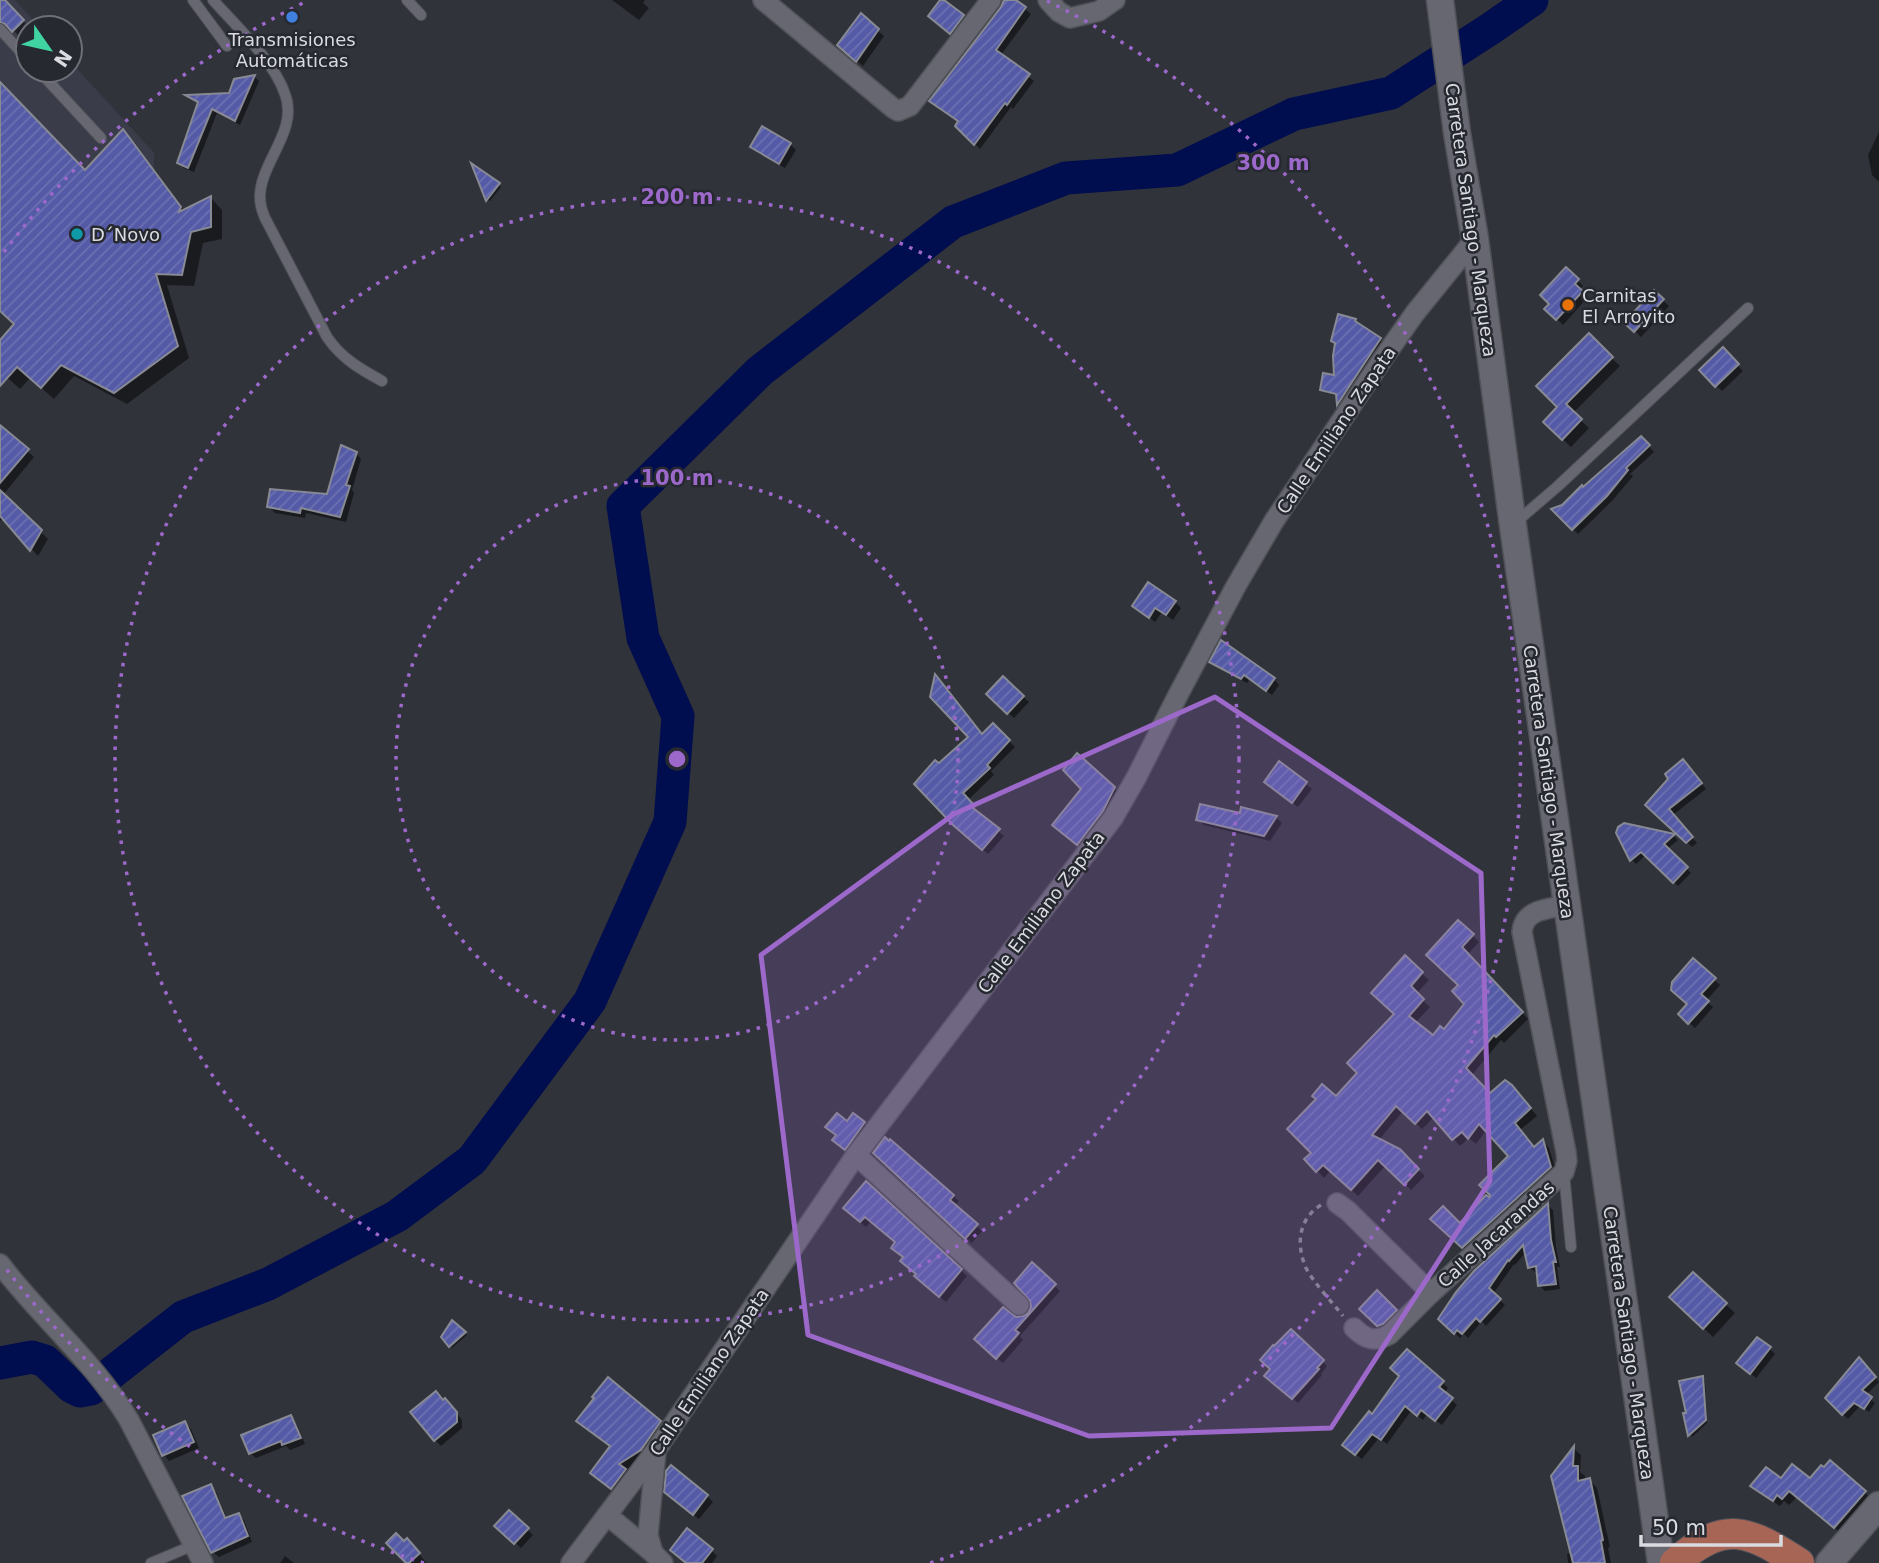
<svg xmlns="http://www.w3.org/2000/svg" width="1879" height="1563" viewBox="0 0 1879 1563" font-family="'DejaVu Sans',sans-serif">
  <style>
    .built { fill: #3a3c4a }
    .shadow { fill: #0007 }
    .lines { fill: none; stroke-linecap: round; stroke-linejoin: round }
    .river { stroke: #000d4e; stroke-width: 33 }
    .building { fill: url(#building-hatch); stroke: #878993; stroke-width: 2 }
    .lane-casing { stroke: #4f5157; stroke-width: 12 }
    .street-casing { stroke: #4f5157; stroke-width: 22 }
    .secondary-casing { stroke: #4f5157; stroke-width: 29 }
    .primary-casing { stroke: #4f5157; stroke-width: 32 }
    .path { stroke: #82848a; stroke-width: 3.5; stroke-dasharray: 5 5; stroke-linecap: butt }
    .lane { stroke: #666771; stroke-width: 10 }
    .street { stroke: #666771; stroke-width: 19 }
    .secondary { stroke: #666771; stroke-width: 26 }
    .primary { stroke: #a76556; stroke-width: 30 }
    .marked { fill: #9c69cb; fill-opacity: 0.2; stroke: #9c69cb; stroke-width: 5; stroke-linejoin: round }
    .ring { fill: none; stroke: #9c69cb; stroke-width: 3.5; stroke-dasharray: 3.5 7 }
    .shop-dot { fill: #3f7fe0; stroke: #272931; stroke-width: 2.5 }
    .culture-dot { fill: #0f9aa8; stroke: #272931; stroke-width: 2.5 }
    .food-dot { fill: #e8710a; stroke: #272931; stroke-width: 2.5 }
    .labels { text-anchor: middle; dominant-baseline: central; stroke-width: 5; stroke-linejoin: round; paint-order: stroke }
    .poi-label { font-size: 18px; fill: #dadbe0; stroke: #272931; text-anchor: start }
    .street-label { font-size: 18px; fill: #dadbe0; stroke: #272931 }
    .centre { fill: #9c69cb; stroke: #272931; stroke-width: 3.5 }
    .ring-label { font-size: 21px; text-anchor: middle; font-weight: bold; fill: #9c69cb; stroke: #272931; stroke-width: 5; stroke-linejoin: round; paint-order: stroke }
  </style>
  <defs>
    <pattern id="building-hatch" width="6" height="6" patternUnits="userSpaceOnUse" patternTransform="scale(1.75)"><rect width="6" height="6" fill="#545aa6"/><path d="M-1 1l2-2M0 6l6-6M5 7l2-2" fill="none" stroke="#6c71b2"/></pattern>
  </defs>
  <rect width="100%" height="100%" fill="#31333b"/>
  <polygon class="built" points="0,0 15,0 40,28 28,28 28,70 70,70 70,61 154,153 154,266 178,346 114,393 50,359 0,311"/>
  <g class="shadow">
    <polygon points="0,0 2,0 30,28 28,28 28,34 22,39 15,32 9,30 0,21"/>
    <polygon points="612,0 645,0 643,3 649,8 639,20"/>
    <polygon points="1007,0 1013,0 1031,14 1001,55 1034,81 1013,109 1011,107 980,149 957,126 959,122 931,101"/>
    <polygon points="861,16 884,36 863,66 845,51"/>
    <polygon points="963,17 968,22 956,38 936,22"/>
    <polygon points="254,76 259,81 240,125 217,113 194,172 184,168 179,163 199,103 189,97 231,95 235,81"/>
    <polygon points="0,85 86,173 123,131 135,143 185,211 211,198 222,210 222,239 203,243 194,286 167,285 189,358 127,404 74,376 54,399 30,378 20,389 0,371 0,343 16,324 0,308"/>
    <polygon points="763,129 790,144 796,150 785,168 758,153 752,147"/>
    <polygon points="1879,132 1879,182 1872,175 1868,155"/>
    <polygon points="475,168 501,187 490,201 488,200"/>
    <polygon points="1566,269 1583,286 1579,290 1587,298 1563,325 1547,309"/>
    <polygon points="1654,292 1669,306 1641,337 1627,323"/>
    <polygon points="1355,321 1383,342 1341,406 1338,404 1338,396 1326,393 1322,390 1336,377 1337,345 1332,341"/>
    <polygon points="1589,336 1620,366 1573,413 1589,428 1571,447 1545,422 1559,407"/>
    <polygon points="1722,350 1743,371 1722,391 1701,370"/>
    <polygon points="0,428 34,457 3,495 48,539 38,556 4,518 0,521"/>
    <polygon points="1641,438 1654,452 1630,474 1633,476 1612,501 1578,534 1554,510 1563,507"/>
    <polygon points="356,453 361,459 352,490 354,493 346,522 306,513 305,518 275,513 269,507 329,496"/>
    <polygon points="1175,602 1181,608 1173,620 1162,612 1155,622 1135,606"/>
    <polygon points="1212,662 1274,679 1279,685 1272,695 1250,679 1247,683 1217,667"/>
    <polygon points="1003,678 1029,702 1014,718 988,694"/>
    <polygon points="993,725 1015,747 991,771 994,775 968,800 979,813 978,814 1004,836 988,854 961,831 939,766 983,736"/>
    <polygon points="1279,763 1312,789 1298,807 1272,788"/>
    <polygon points="1688,767 1706,789 1673,815 1697,843 1692,847 1647,805"/>
    <polygon points="1114,788 1120,794 1084,849 1060,830 1084,789"/>
    <polygon points="1242,809 1276,817 1282,823 1270,841 1204,825 1198,819 1241,815"/>
    <polygon points="1627,825 1674,836 1678,840 1667,849 1691,873 1678,886 1646,855 1636,864 1632,860 1618,833"/>
    <polygon points="1459,923 1479,942 1467,955 1528,1019 1504,1043 1501,1040 1471,1076 1490,1095 1519,1094 1537,1116 1520,1130 1535,1149 1543,1141 1549,1148 1557,1174 1470,1254 1439,1226 1460,1226 1490,1199 1510,1156 1487,1129 1476,1144 1469,1138 1460,1146 1434,1117 1422,1129 1403,1111 1379,1140 1400,1152 1425,1176 1411,1190 1386,1165 1358,1196 1331,1170 1324,1178 1307,1159 1313,1153 1337,1099 1359,1073 1396,1014 1405,958 1429,980 1416,994 1430,1007 1415,1023 1433,1038 1444,1032 1466,1004 1461,985"/>
    <polygon points="1694,961 1720,985 1706,1001 1713,1007 1695,1028 1680,1013 1689,1004"/>
    <polygon points="854,1115 870,1129 851,1154 840,1146 848,1123"/>
    <polygon points="889,1167 953,1196 959,1201 954,1206 982,1231 972,1243"/>
    <polygon points="866,1183 967,1276 946,1302 922,1282 904,1257 897,1242 871,1221 866,1227 851,1214"/>
    <polygon points="1548,1205 1553,1210 1556,1247 1560,1267 1557,1267 1560,1289 1545,1291 1540,1286 1538,1272 1535,1272 1529,1267 1526,1252 1515,1265 1514,1264 1493,1294 1505,1305 1486,1326 1482,1321 1468,1338 1464,1334 1460,1338 1440,1319"/>
    <polygon points="1693,1274 1735,1313 1713,1337 1681,1306"/>
    <polygon points="1054,1285 1060,1291 1020,1336 1023,1340 1003,1363 982,1345 1015,1318 1024,1318 1030,1314 1033,1307"/>
    <polygon points="1377,1293 1401,1317 1384,1331 1362,1309"/>
    <polygon points="452,1322 467,1335 452,1348 443,1337"/>
    <polygon points="1291,1331 1327,1366 1321,1374 1322,1375 1298,1403 1271,1381"/>
    <polygon points="1770,1349 1775,1354 1756,1378 1744,1368"/>
    <polygon points="1864,1364 1879,1382 1866,1395 1875,1403 1869,1412 1860,1406 1848,1419 1827,1398"/>
    <polygon points="1703,1378 1705,1380 1707,1423 1692,1437 1685,1415 1688,1414"/>
    <polygon points="1442,1382 1448,1388 1444,1393 1457,1405 1442,1425 1427,1414 1423,1420 1411,1411 1387,1444 1379,1438 1362,1459 1350,1450 1372,1417"/>
    <polygon points="596,1399 660,1423 667,1430 648,1457 626,1471 632,1478 619,1495 592,1473 611,1447 586,1428"/>
    <polygon points="444,1402 451,1406 462,1420 462,1428 441,1446 435,1440"/>
    <polygon points="291,1417 296,1423 305,1444 290,1450 286,1446 256,1458 250,1453"/>
    <polygon points="185,1423 191,1429 199,1448 169,1461 164,1455 155,1436"/>
    <polygon points="1574,1449 1581,1455 1580,1472 1585,1476 1585,1481 1589,1480 1597,1488 1610,1547 1608,1548 1611,1563 1568,1563 1567,1554 1572,1553 1553,1476"/>
    <polygon points="1830,1462 1872,1499 1842,1534 1797,1497 1789,1505 1784,1501 1780,1506 1759,1492 1781,1480 1810,1481"/>
    <polygon points="210,1487 216,1492 227,1519 238,1515 244,1520 252,1542 219,1557 213,1552"/>
    <polygon points="707,1496 713,1502 699,1519 672,1498"/>
    <polygon points="509,1512 533,1535 521,1548 497,1526"/>
    <polygon points="407,1541 427,1563 408,1563 404,1543"/>
    <polygon points="712,1551 717,1556 712,1563 684,1563"/>
    <polygon points="285,1556 294,1563 280,1563"/>
  </g>
  <g class="lines">
    <polyline class="river" points="0,1363 32,1357 45,1361 72,1387 80,1391 91,1389 183,1317 268,1284 397,1216 472,1160 590,1001 670,822 678,716 643,638 623,506 760,371 953,222 1066,178 1177,170 1294,114 1391,93 1490,29 1532,0"/>
  </g>
  <g class="building">
    <polygon points="0,0 5,0 24,20 12,32 5,24 0,22"/>
    <polygon points="940,0 944,0 964,15 950,34 928,16"/>
    <polygon points="1004,0 1016,0 1026,7 996,50 1030,74 1007,105 1005,103 974,145 955,126 958,121 929,101 1001,7"/>
    <polygon points="861,13 879,29 856,62 837,45"/>
    <polygon points="255,75 235,121 212,109 188,168 177,163 198,102 185,95 229,93 234,79"/>
    <polygon points="0,82 85,170 123,129 181,207 179,212 211,196 211,227 191,232 182,275 156,274 178,346 114,393 61,365 41,388 17,367 0,386 0,340 14,324 0,311"/>
    <polygon points="762,126 791,143 779,164 750,147"/>
    <polygon points="471,163 500,183 486,201"/>
    <polygon points="1566,267 1579,279 1575,284 1583,291 1556,320 1544,309 1549,304 1540,295"/>
    <polygon points="1654,290 1664,299 1634,332 1624,323"/>
    <polygon points="1338,314 1356,319 1355,321 1381,338 1337,405 1336,394 1320,390 1323,373 1334,375 1333,356 1335,343 1331,341"/>
    <polygon points="1589,333 1613,357 1566,404 1582,419 1562,440 1543,422 1557,407 1536,386"/>
    <polygon points="1723,347 1739,364 1715,387 1699,370"/>
    <polygon points="0,425 29,449 0,483"/>
    <polygon points="1641,436 1650,445 1626,468 1628,470 1607,496 1572,530 1551,509 1562,505 1582,485 1583,487"/>
    <polygon points="341,445 357,452 346,485 350,486 340,517 301,508 300,513 267,507 270,489 327,494"/>
    <polygon points="0,490 42,530 30,551 0,516"/>
    <polygon points="1148,582 1176,601 1166,615 1155,608 1149,618 1132,606"/>
    <polygon points="1221,640 1275,678 1266,691 1244,675 1241,679 1209,662"/>
    <polygon points="935,674 982,734 993,723 1010,740 987,765 990,768 963,793 975,806 973,808 1000,829 982,850 953,825 914,784 935,760 939,763 968,737 930,697"/>
    <polygon points="1003,676 1024,696 1007,714 986,694"/>
    <polygon points="1077,753 1115,787 1103,811 1077,845 1052,825 1081,789 1063,770"/>
    <polygon points="1683,759 1702,783 1669,809 1693,837 1686,843 1645,805 1668,779 1665,774"/>
    <polygon points="1279,761 1307,782 1292,803 1264,782"/>
    <polygon points="1200,804 1240,813 1241,807 1277,816 1264,836 1196,820"/>
    <polygon points="1624,823 1675,834 1664,844 1688,867 1673,883 1641,852 1630,861 1616,833 1618,827"/>
    <polygon points="1458,920 1474,934 1462,947 1523,1012 1496,1037 1494,1035 1466,1068 1490,1093 1505,1080 1512,1085 1531,1108 1515,1123 1534,1147 1543,1139 1551,1167 1462,1248 1430,1219 1443,1206 1460,1223 1486,1195 1489,1197 1490,1195 1479,1185 1508,1156 1479,1124 1468,1139 1462,1132 1452,1140 1427,1111 1415,1124 1396,1106 1372,1135 1400,1149 1419,1169 1404,1185 1378,1160 1351,1190 1323,1165 1316,1172 1304,1159 1311,1153 1287,1129 1316,1099 1312,1096 1322,1084 1336,1096 1357,1073 1347,1063 1394,1014 1371,993 1405,955 1423,972 1411,986 1424,999 1409,1016 1433,1035 1440,1026 1444,1029 1464,1004 1452,991 1458,985 1426,955"/>
    <polygon points="1693,958 1716,978 1701,994 1709,1001 1688,1024 1678,1014 1687,1004 1671,990 1672,982"/>
    <polygon points="837,1113 847,1121 853,1113 865,1122 845,1150 832,1140 836,1135 825,1127"/>
    <polygon points="885,1137 889,1141 890,1139 954,1195 950,1200 978,1224 965,1239 873,1153"/>
    <polygon points="866,1181 962,1269 939,1297 914,1276 916,1274 900,1261 903,1257 891,1248 895,1242 865,1217 860,1222 843,1208"/>
    <polygon points="1548,1203 1551,1240 1556,1262 1553,1262 1556,1284 1538,1286 1536,1266 1528,1268 1523,1245 1509,1261 1508,1260 1489,1288 1501,1299 1480,1322 1476,1318 1462,1334 1457,1330 1454,1334 1438,1319 1456,1292 1474,1271"/>
    <polygon points="1032,1262 1056,1284 1015,1330 1019,1333 996,1359 974,1339 1003,1307 1016,1317 1023,1316 1028,1313 1031,1307 1030,1301 1014,1283"/>
    <polygon points="1693,1272 1727,1303 1703,1329 1669,1297"/>
    <polygon points="1377,1290 1397,1310 1383,1324 1377,1326 1359,1309"/>
    <polygon points="452,1320 466,1332 449,1347 441,1337"/>
    <polygon points="1291,1329 1324,1360 1317,1368 1319,1369 1292,1399 1264,1376 1270,1369 1260,1360 1273,1345 1274,1346"/>
    <polygon points="1757,1337 1771,1347 1750,1374 1736,1363"/>
    <polygon points="1407,1349 1444,1381 1439,1387 1453,1398 1435,1421 1421,1410 1417,1416 1405,1406 1381,1440 1372,1434 1355,1455 1342,1445 1369,1411 1372,1414 1399,1376 1390,1368"/>
    <polygon points="1859,1357 1876,1377 1862,1390 1872,1397 1864,1409 1854,1403 1842,1415 1825,1398"/>
    <polygon points="1703,1376 1706,1420 1688,1436 1683,1413 1686,1413 1679,1381"/>
    <polygon points="608,1377 661,1421 641,1450 619,1464 626,1469 611,1489 590,1473 610,1446 576,1421 594,1398 592,1397"/>
    <polygon points="436,1391 443,1400 445,1398 457,1412 457,1422 434,1441 410,1412"/>
    <polygon points="291,1415 301,1438 282,1445 281,1441 249,1454 241,1435"/>
    <polygon points="185,1421 194,1442 162,1456 153,1435"/>
    <polygon points="1574,1446 1573,1466 1578,1466 1578,1481 1590,1478 1603,1540 1601,1541 1605,1563 1573,1563 1551,1476"/>
    <polygon points="1830,1460 1866,1491 1834,1528 1789,1491 1782,1499 1777,1495 1773,1501 1750,1486 1766,1467 1781,1478 1792,1464 1810,1478 1821,1465 1824,1467"/>
    <polygon points="671,1465 708,1495 693,1515 664,1492 666,1471"/>
    <polygon points="211,1484 225,1518 239,1513 248,1536 211,1553 182,1496"/>
    <polygon points="509,1510 529,1528 514,1544 494,1526"/>
    <polygon points="687,1528 713,1549 702,1563 686,1563 670,1550"/>
    <polygon points="396,1533 404,1541 407,1538 420,1553 409,1563 406,1563 386,1543"/>
  </g>
  <g class="lines">
    <defs>
      <g id="lane">
        <polyline points="193,0 227,46"/>
        <path d="M213,0C236,26 274,61 285,94C299,131 260,162 260,197C260,204 262,211 265,218L327,337C341,358 360,369 382,381"/>
        <polyline points="407,0 421,15"/>
        <polyline points="0,29 28,60"/>
        <polyline points="38,70 101,138"/>
        <polyline points="1515,523 1558,486 1748,308"/>
        <polyline points="1564,1173 1571,1247"/>
        <polyline points="151,1563 194,1545"/>
      </g>
      <g id="street">
        <polyline points="763,0 893,108 898,111 910,106 991,0"/>
        <polyline points="1048,0 1059,12 1070,18 1099,11 1115,0"/>
        <polyline points="856,1155 1019,1305"/>
        <polyline points="1337,1203 1348,1211 1431,1293"/>
        <path d="M0,1264C41,1318 94,1361 129,1420L203,1563"/>
        <path d="M1354,1328C1365,1339 1375,1343 1390,1334L1431,1293L1564,1172L1567,1161L1566,1152L1522,932C1524,909 1548,909 1567,905"/>
        <polyline points="656,1451 648,1535 653,1553 663,1563"/>
        <polyline points="607,1515 653,1553"/>
        <polyline points="571,1563 656,1450 856,1155 1113,818 1136,778 1178,695 1236,586 1274,521 1382,360 1415,313 1475,239"/>
      </g>
      <g id="secondary">
        <polyline points="1440,0 1457,133 1475,239 1513,526 1661,1563"/>
        <polyline points="1829,1563 1879,1505"/>
      </g>
      <path id="primary" d="M1675,1563C1725,1519 1748,1530 1799,1563"/>
    </defs>
    <use href="#lane" class="lane-casing"/>
    <use href="#street" class="street-casing"/>
    <use href="#secondary" class="secondary-casing"/>
    <use href="#primary" class="primary-casing"/>
    <path class="path" d="M1321,1205C1298,1219 1296,1245 1306,1268C1313,1282 1333,1303 1343,1316"/>
    <use href="#lane" class="lane"/>
    <use href="#street" class="street"/>
    <use href="#secondary" class="secondary"/>
    <use href="#primary" class="primary"/>
  </g>
  <path class="marked" d="M1215,697L1481,873L1490,1181L1331,1428L1089,1436L808,1335L761,955L954,814Z"/>
  <g class="ring">
    <circle cx="677" cy="759" r="281"/>
    <circle cx="677" cy="759" r="562"/>
    <path d="M424 1563A843 843 0 0 1 4 1266M4 252A843 843 0 0 1 307 1M1047 1A843 843 0 0 1 930 1563"/>
  </g>
  <circle class="shop-dot" cx="292" cy="17" r="7"/>
  <circle class="culture-dot" cx="77" cy="234" r="7"/>
  <circle class="food-dot" cx="1568" cy="305" r="7"/>
  <g class="labels">
    <g class="poi-label">
      <text x="292" y="39" text-anchor="middle">Transmisiones<tspan x="292" dy="21">Automáticas</tspan></text>
      <text x="91" y="234">D´Novo</text>
      <text x="1582" y="295">Carnitas<tspan x="1582" dy="21">El Arroyito</tspan></text>
    </g>
    <g class="street-label">
      <text transform="translate(1471 220) rotate(82)">Carretera Santiago - Marqueza</text>
      <text transform="translate(1336 430) rotate(-56)">Calle Emiliano Zapata</text>
      <text transform="translate(1549 782) rotate(82)">Carretera Santiago - Marqueza</text>
      <text transform="translate(1041 912) rotate(-53)">Calle Emiliano Zapata</text>
      <text transform="translate(1496 1234) rotate(-42)">Calle Jacarandas</text>
      <text transform="translate(1629 1343) rotate(82)">Carretera Santiago - Marqueza</text>
      <text transform="translate(709 1372) rotate(-56)">Calle Emiliano Zapata</text>
    </g>
  </g>
  <circle cx="677" cy="759" r="10" class="centre"/>
  <g class="ring-label">
    <text x="1273" y="170">300 m</text>
    <text x="677" y="204">200 m</text>
    <text x="677" y="485">100 m</text>
  </g>
  <g transform="translate(49 49) rotate(124)"><circle r="33" fill="#272931" stroke="#6f7077" stroke-width="2"/>
  <path d="M0-5L12 26L0 18L-12 26Z" fill="#3fd4a2"/>
  <text y="-10" font-size="19" font-weight="bold" text-anchor="middle" fill="#dadbe0">N</text>
  </g>
  <path d="M1641 1535v10h140v-10" fill="none" stroke="#dadbe0" stroke-width="3.5"/>
  <text x="1652" y="1535" font-size="21" fill="#dadbe0" stroke="#272931" stroke-width="5" paint-order="stroke">50 m</text>
</svg>
